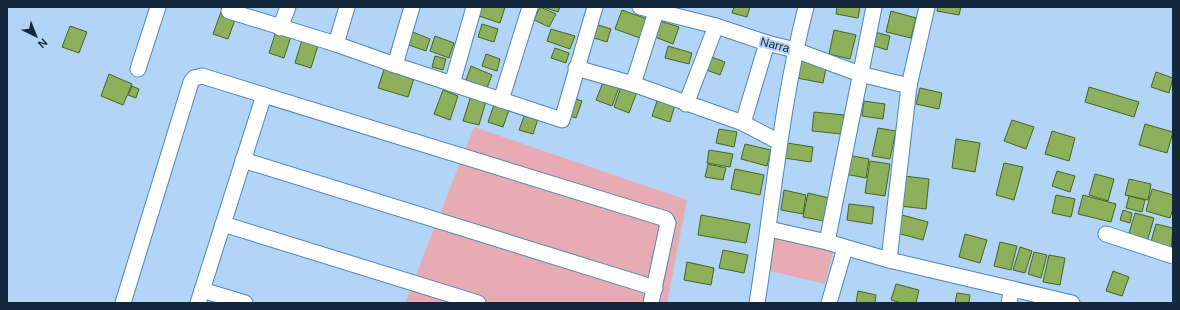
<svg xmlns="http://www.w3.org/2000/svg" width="1180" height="310" viewBox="0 0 1180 310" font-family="Helvetica,sans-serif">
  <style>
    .green { fill: #e7abb4 }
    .building { fill: #8cb05c; stroke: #496421 }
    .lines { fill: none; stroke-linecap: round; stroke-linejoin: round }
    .minor-casing { stroke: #4e85b8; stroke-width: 17 }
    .minor { stroke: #fff; stroke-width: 15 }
    .labels { text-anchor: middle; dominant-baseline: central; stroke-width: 4; stroke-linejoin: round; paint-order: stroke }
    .street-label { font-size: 12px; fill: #11283d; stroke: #b2d4f6 }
  </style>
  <rect width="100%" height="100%" fill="#b2d4f6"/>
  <g class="green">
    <polygon points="474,127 687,200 667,303 405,303"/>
    <polygon points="773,238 833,251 825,284 766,270"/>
  </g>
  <g class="building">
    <polygon points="482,7 505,7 500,23 479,16"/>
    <polygon points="540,7 556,14 549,27 534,20"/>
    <polygon points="543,7 560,7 558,12"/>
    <polygon points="734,7 750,7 747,17 732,13"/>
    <polygon points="837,7 860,7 858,18 836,14"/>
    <polygon points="938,7 961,7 959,15 937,11"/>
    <polygon points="622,10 647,19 640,38 615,29"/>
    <polygon points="891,11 916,18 911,38 886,32"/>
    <polygon points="221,12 236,17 228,39 213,34"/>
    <polygon points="660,21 679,27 673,44 655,37"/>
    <polygon points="592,23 611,29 607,42 588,36"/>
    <polygon points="482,24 498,29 494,42 478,37"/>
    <polygon points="70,26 87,32 79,53 62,47"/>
    <polygon points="277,28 292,33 284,58 269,53"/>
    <polygon points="551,29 575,36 570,49 547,41"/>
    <polygon points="408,30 430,39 426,51 403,43"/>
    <polygon points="834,30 856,35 850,59 829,54"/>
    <polygon points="875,32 890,36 887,50 871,45"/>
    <polygon points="435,36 454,43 449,58 430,51"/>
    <polygon points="303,37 319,42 311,68 295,63"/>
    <polygon points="668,46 692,53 689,64 665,58"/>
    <polygon points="555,48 569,53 566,63 551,58"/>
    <polygon points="486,54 500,59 497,71 482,66"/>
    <polygon points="435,56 446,59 443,70 432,67"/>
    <polygon points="709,56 725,62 720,75 704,69"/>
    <polygon points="801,57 827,63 823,83 797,78"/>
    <polygon points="386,63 416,72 408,97 378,88"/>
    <polygon points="471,66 492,75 487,88 466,80"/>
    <polygon points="1156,72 1173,78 1169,93 1151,87"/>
    <polygon points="109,74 132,84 123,105 101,96"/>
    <polygon points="604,80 620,85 612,106 596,100"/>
    <polygon points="622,84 638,89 629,113 614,107"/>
    <polygon points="132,86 139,89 136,98 128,95"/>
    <polygon points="1089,87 1139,102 1134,117 1085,102"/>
    <polygon points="920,88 942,93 939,109 916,104"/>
    <polygon points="443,90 458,96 450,120 434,114"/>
    <polygon points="659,95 676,101 670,122 652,116"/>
    <polygon points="471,96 486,101 479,125 463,121"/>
    <polygon points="573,98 582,101 576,118 567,115"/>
    <polygon points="496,99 511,104 503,127 488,122"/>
    <polygon points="864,101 885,104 883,119 862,116"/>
    <polygon points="526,111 539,116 533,134 519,130"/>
    <polygon points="814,112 844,115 842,134 812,131"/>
    <polygon points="1012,120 1034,127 1026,149 1004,141"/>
    <polygon points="1145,124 1173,132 1167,153 1139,145"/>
    <polygon points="878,128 896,131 890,159 872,156"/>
    <polygon points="719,129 737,132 734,147 716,143"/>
    <polygon points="1052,131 1075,138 1069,161 1045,154"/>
    <polygon points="956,139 980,143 975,172 952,168"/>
    <polygon points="787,143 813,147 811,162 784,158"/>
    <polygon points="745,144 771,150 767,166 741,159"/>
    <polygon points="709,150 733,154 730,167 707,163"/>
    <polygon points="848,155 869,159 866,178 845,174"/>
    <polygon points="870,161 890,164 885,196 865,193"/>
    <polygon points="1004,163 1023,167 1014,200 996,195"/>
    <polygon points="708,164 726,168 723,180 705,177"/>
    <polygon points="735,169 764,175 760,195 731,189"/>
    <polygon points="1057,171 1075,176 1070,192 1052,186"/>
    <polygon points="1095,174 1114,179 1108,201 1089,195"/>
    <polygon points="904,176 929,179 926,209 900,206"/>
    <polygon points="1129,179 1151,184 1148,200 1125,195"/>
    <polygon points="1152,189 1173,195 1173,209 1170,218 1146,211"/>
    <polygon points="784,190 806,195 803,214 781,210"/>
    <polygon points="808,193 829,198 824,221 803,217"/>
    <polygon points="1056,195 1075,199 1071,217 1052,213"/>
    <polygon points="1083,195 1116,204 1111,222 1078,214"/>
    <polygon points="1129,196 1145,200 1142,212 1126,208"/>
    <polygon points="849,204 874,207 872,224 847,220"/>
    <polygon points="1123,210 1132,213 1130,223 1120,220"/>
    <polygon points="1135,213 1154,218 1147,242 1128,237"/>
    <polygon points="701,215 750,224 746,243 698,235"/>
    <polygon points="902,215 928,222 923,240 897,233"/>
    <polygon points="1156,224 1173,228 1171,250 1150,245"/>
    <polygon points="965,234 987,240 980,263 959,257"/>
    <polygon points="1000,242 1017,246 1011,270 994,266"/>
    <polygon points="1020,247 1032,251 1025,273 1013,270"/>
    <polygon points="723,250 748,255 744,273 719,268"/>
    <polygon points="1034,252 1047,255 1041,278 1028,274"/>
    <polygon points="1049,255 1065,258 1060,285 1043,282"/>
    <polygon points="687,262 714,268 711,285 684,280"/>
    <polygon points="1113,271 1129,277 1122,296 1106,291"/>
    <polygon points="896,284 919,290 916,303 902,303 891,300"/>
    <polygon points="858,291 876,295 875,303 856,303"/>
    <polygon points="957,293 970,295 969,303 955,303"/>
  </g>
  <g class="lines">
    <defs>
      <g id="minor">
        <polyline points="230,7 229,11 336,44 395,65 562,120 595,7"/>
        <polyline points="640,7 716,26 767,43 795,50 860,74 909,86"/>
        <polyline points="280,28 288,7"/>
        <polyline points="336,44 347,7"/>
        <polyline points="395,65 412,7"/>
        <polyline points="576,68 633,84 743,123 779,142"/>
        <polyline points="138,69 158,7"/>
        <polyline points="452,84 474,7"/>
        <polyline points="633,84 656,12"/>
        <polyline points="501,100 530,7"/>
        <polyline points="686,104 716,26"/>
        <polyline points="743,123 767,43"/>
        <polyline points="243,160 655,288"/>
        <polyline points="223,224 478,303"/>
        <polyline points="769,229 827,242 889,260 1072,303"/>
        <polyline points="1106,234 1173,256"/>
        <polyline points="827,242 874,7"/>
        <polyline points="889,260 909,86 927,7"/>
        <polyline points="202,290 245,303"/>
        <polyline points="123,303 191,82 194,78 202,76 666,219 668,223 651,303"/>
        <polyline points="198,303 264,95"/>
        <path d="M757,303C773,204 781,104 806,7"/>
        <polyline points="829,303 845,248"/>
        <polyline points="1009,303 1012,289"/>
      </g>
    </defs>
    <use href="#minor" class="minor-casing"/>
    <use href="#minor" class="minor"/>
  </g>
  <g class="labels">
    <g class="street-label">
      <text transform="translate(775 45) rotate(14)">Narra</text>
    </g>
  </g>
  <rect width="1180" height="310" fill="none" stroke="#11283d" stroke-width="16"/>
  <g transform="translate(36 36) rotate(137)" stroke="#b2d4f6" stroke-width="3" paint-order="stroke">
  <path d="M0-3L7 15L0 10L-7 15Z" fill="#11283d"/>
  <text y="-6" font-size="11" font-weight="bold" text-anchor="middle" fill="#11283d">N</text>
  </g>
</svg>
